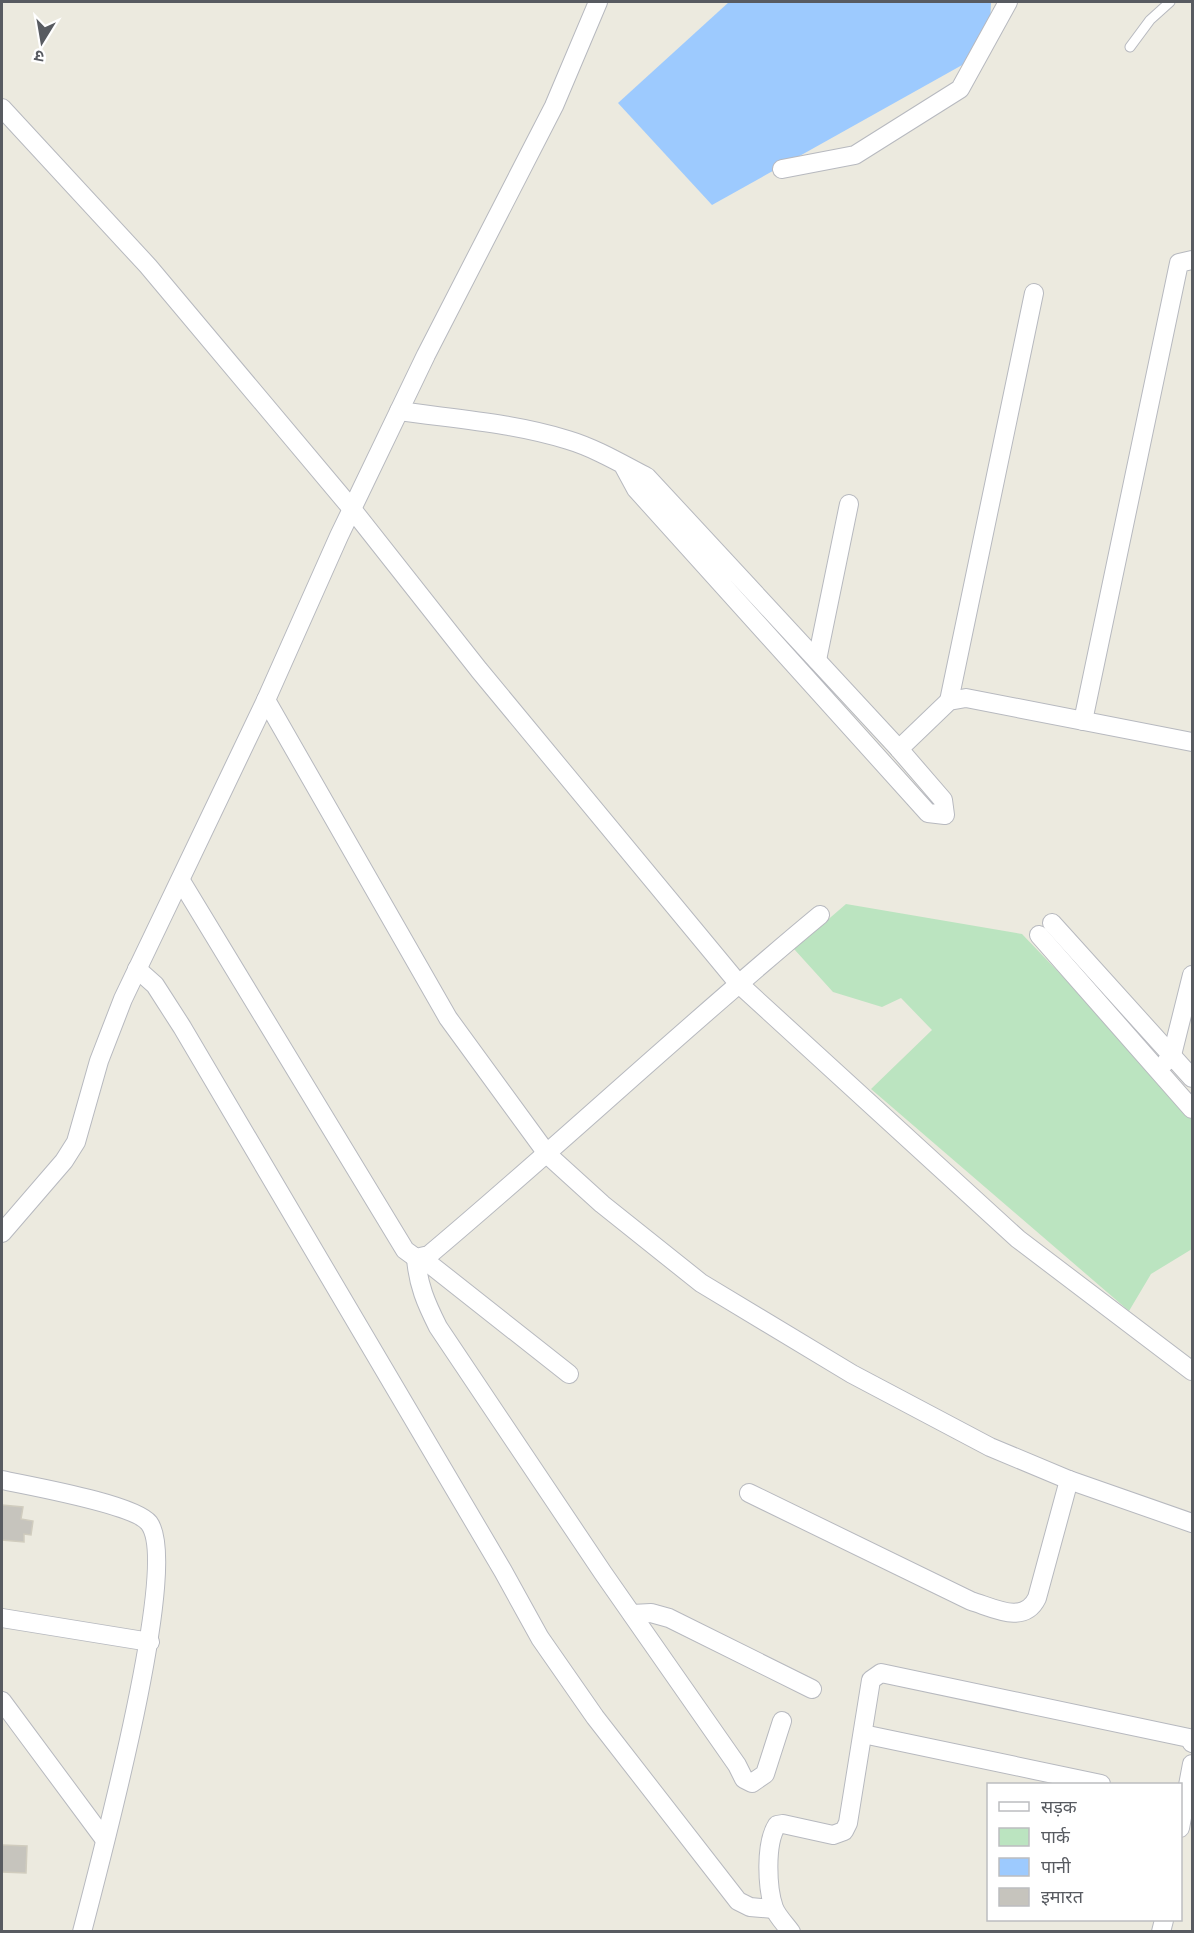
<svg xmlns="http://www.w3.org/2000/svg" width="1194" height="1933" viewBox="0 0 1194 1933" font-family="'Space Grotesk','Noto Sans Devanagari',sans-serif">
  <style>
    .green { fill: #bbe4c0 }
    .water { fill: #9dcafe }
    .building { fill: #c6c4bd; stroke: #d0ccbe; stroke-width: 1.5 }
    .lines { fill: none; stroke-linecap: round; stroke-linejoin: round }
    .service-casing { stroke: #b7b9bf; stroke-width: 11 }
    .minor-casing { stroke: #b7b9bf; stroke-width: 20 }
    .service { stroke: #fff; stroke-width: 9 }
    .minor { stroke: #fff; stroke-width: 18 }
  </style>
  <rect width="100%" height="100%" fill="#eceadf"/>
  <polygon class="green" points="846,904 1022,934 1141,1058 1192,1120 1192,1249 1151,1274 1129,1311 871,1089 932,1030 901,998 882,1007 833,992 794,949"/>
  <polygon class="water" points="729,2 991,2 989,50 712,205 618,103"/>
  <g class="building">
    <polygon points="2,1505 23,1507 21,1519 33,1521 31,1535 24,1534 24,1542 2,1540"/>
    <polygon points="2,1845 27,1846 26,1873 2,1872"/>
  </g>
  <g class="lines">
    <defs>
      <polyline id="service" points="1130,47 1150,20 1170,2"/>
      <g id="minor">
        <polyline points="2,108 148,266 352,509 479,670 738,983 1018,1239 1192,1371"/>
        <polyline points="782,169 855,155 960,89 1008,2"/>
        <path d="M399,411C455,419 514,423 568,440C595,448 622,464 647,477L899,749L943,800L945,815L928,813L636,489L623,465"/>
        <polyline points="817,660 849,504"/>
        <polyline points="266,700 448,1018 548,1155 602,1204 701,1283 852,1374 990,1447 1069,1480 1192,1523"/>
        <polyline points="949,701 1034,293"/>
        <polyline points="1083,721 1179,263 1192,260"/>
        <polyline points="899,749 949,701 966,698 1192,742"/>
        <path d="M181,881L405,1250L416,1258L429,1255C561,1144 687,1025 820,915"/>
        <polyline points="1052,923 1192,1078"/>
        <polyline points="1039,935 1192,1109"/>
        <polyline points="137,969 155,985 182,1027 503,1571 540,1638 595,1717 738,1901 750,1907 774,1909"/>
        <polyline points="1166,1062 1172,1055 1192,975"/>
        <polyline points="2,1233 64,1161 76,1142 99,1061 123,999 266,700 339,536 426,355 554,106 598,2"/>
        <path d="M416,1258C418,1285 426,1303 438,1327L603,1573L737,1765L744,1779L752,1783L765,1774L782,1721"/>
        <polyline points="422,1258 569,1374"/>
        <path d="M2,1480C29,1486 134,1504 149,1523C181,1565 98,1869 82,1932"/>
        <path d="M749,1493L971,1601C994,1608 1024,1625 1037,1598L1069,1480"/>
        <polyline points="632,1614 651,1613 669,1618 812,1689"/>
        <polyline points="2,1618 150,1642"/>
        <polyline points="2,1701 105,1840"/>
        <polyline points="863,1734 1101,1784"/>
        <polyline points="1180,1828 1192,1764"/>
        <path d="M791,1932C786,1925 777,1916 774,1908C767,1888 765,1843 777,1825L783,1824L833,1835L844,1831L848,1823L871,1680L881,1673L1189,1738L1192,1743"/>
        <polyline points="1161,1932 1164,1920"/>
      </g>
    </defs>
    <use href="#service" class="service-casing"/>
    <use href="#minor" class="minor-casing"/>
    <use href="#service" class="service"/>
    <use href="#minor" class="minor"/>
  </g>
  <rect width="1194" height="1933" fill="none" stroke="#585b61" stroke-width="6"/>
  <rect x="987" y="1783" width="195" height="138" fill="#ffffff" stroke="#bcbdc0" stroke-width="1.5"/>
  <rect x="999" y="1802" width="30" height="9" fill="#ffffff" stroke="#bcbdc0" stroke-width="1.5"/>
  <text x="1041" y="1813" font-size="18" fill="#585b61">सड़क</text>
  <rect x="999" y="1828" width="30" height="18" fill="#bbe4c0" stroke="#bcbdc0" stroke-width="1.5"/>
  <text x="1041" y="1843" font-size="18" fill="#585b61">पार्क</text>
  <rect x="999" y="1858" width="30" height="18" fill="#9dcafe" stroke="#bcbdc0" stroke-width="1.5"/>
  <text x="1041" y="1873" font-size="18" fill="#585b61">पानी</text>
  <rect x="999" y="1888" width="30" height="18" fill="#c6c4bd" stroke="#bcbdc0" stroke-width="1.5"/>
  <text x="1041" y="1903" font-size="18" fill="#585b61">इमारत</text>
  <g transform="translate(42 42) rotate(191)" stroke="#ffffff" stroke-width="4.5" paint-order="stroke">
  <path d="M0-4.5L10 22L0 15L-10 22Z" fill="#585b61"/>
  <text y="-9" font-size="16" font-weight="bold" text-anchor="middle" fill="#585b61">उ</text>
  </g>
</svg>
